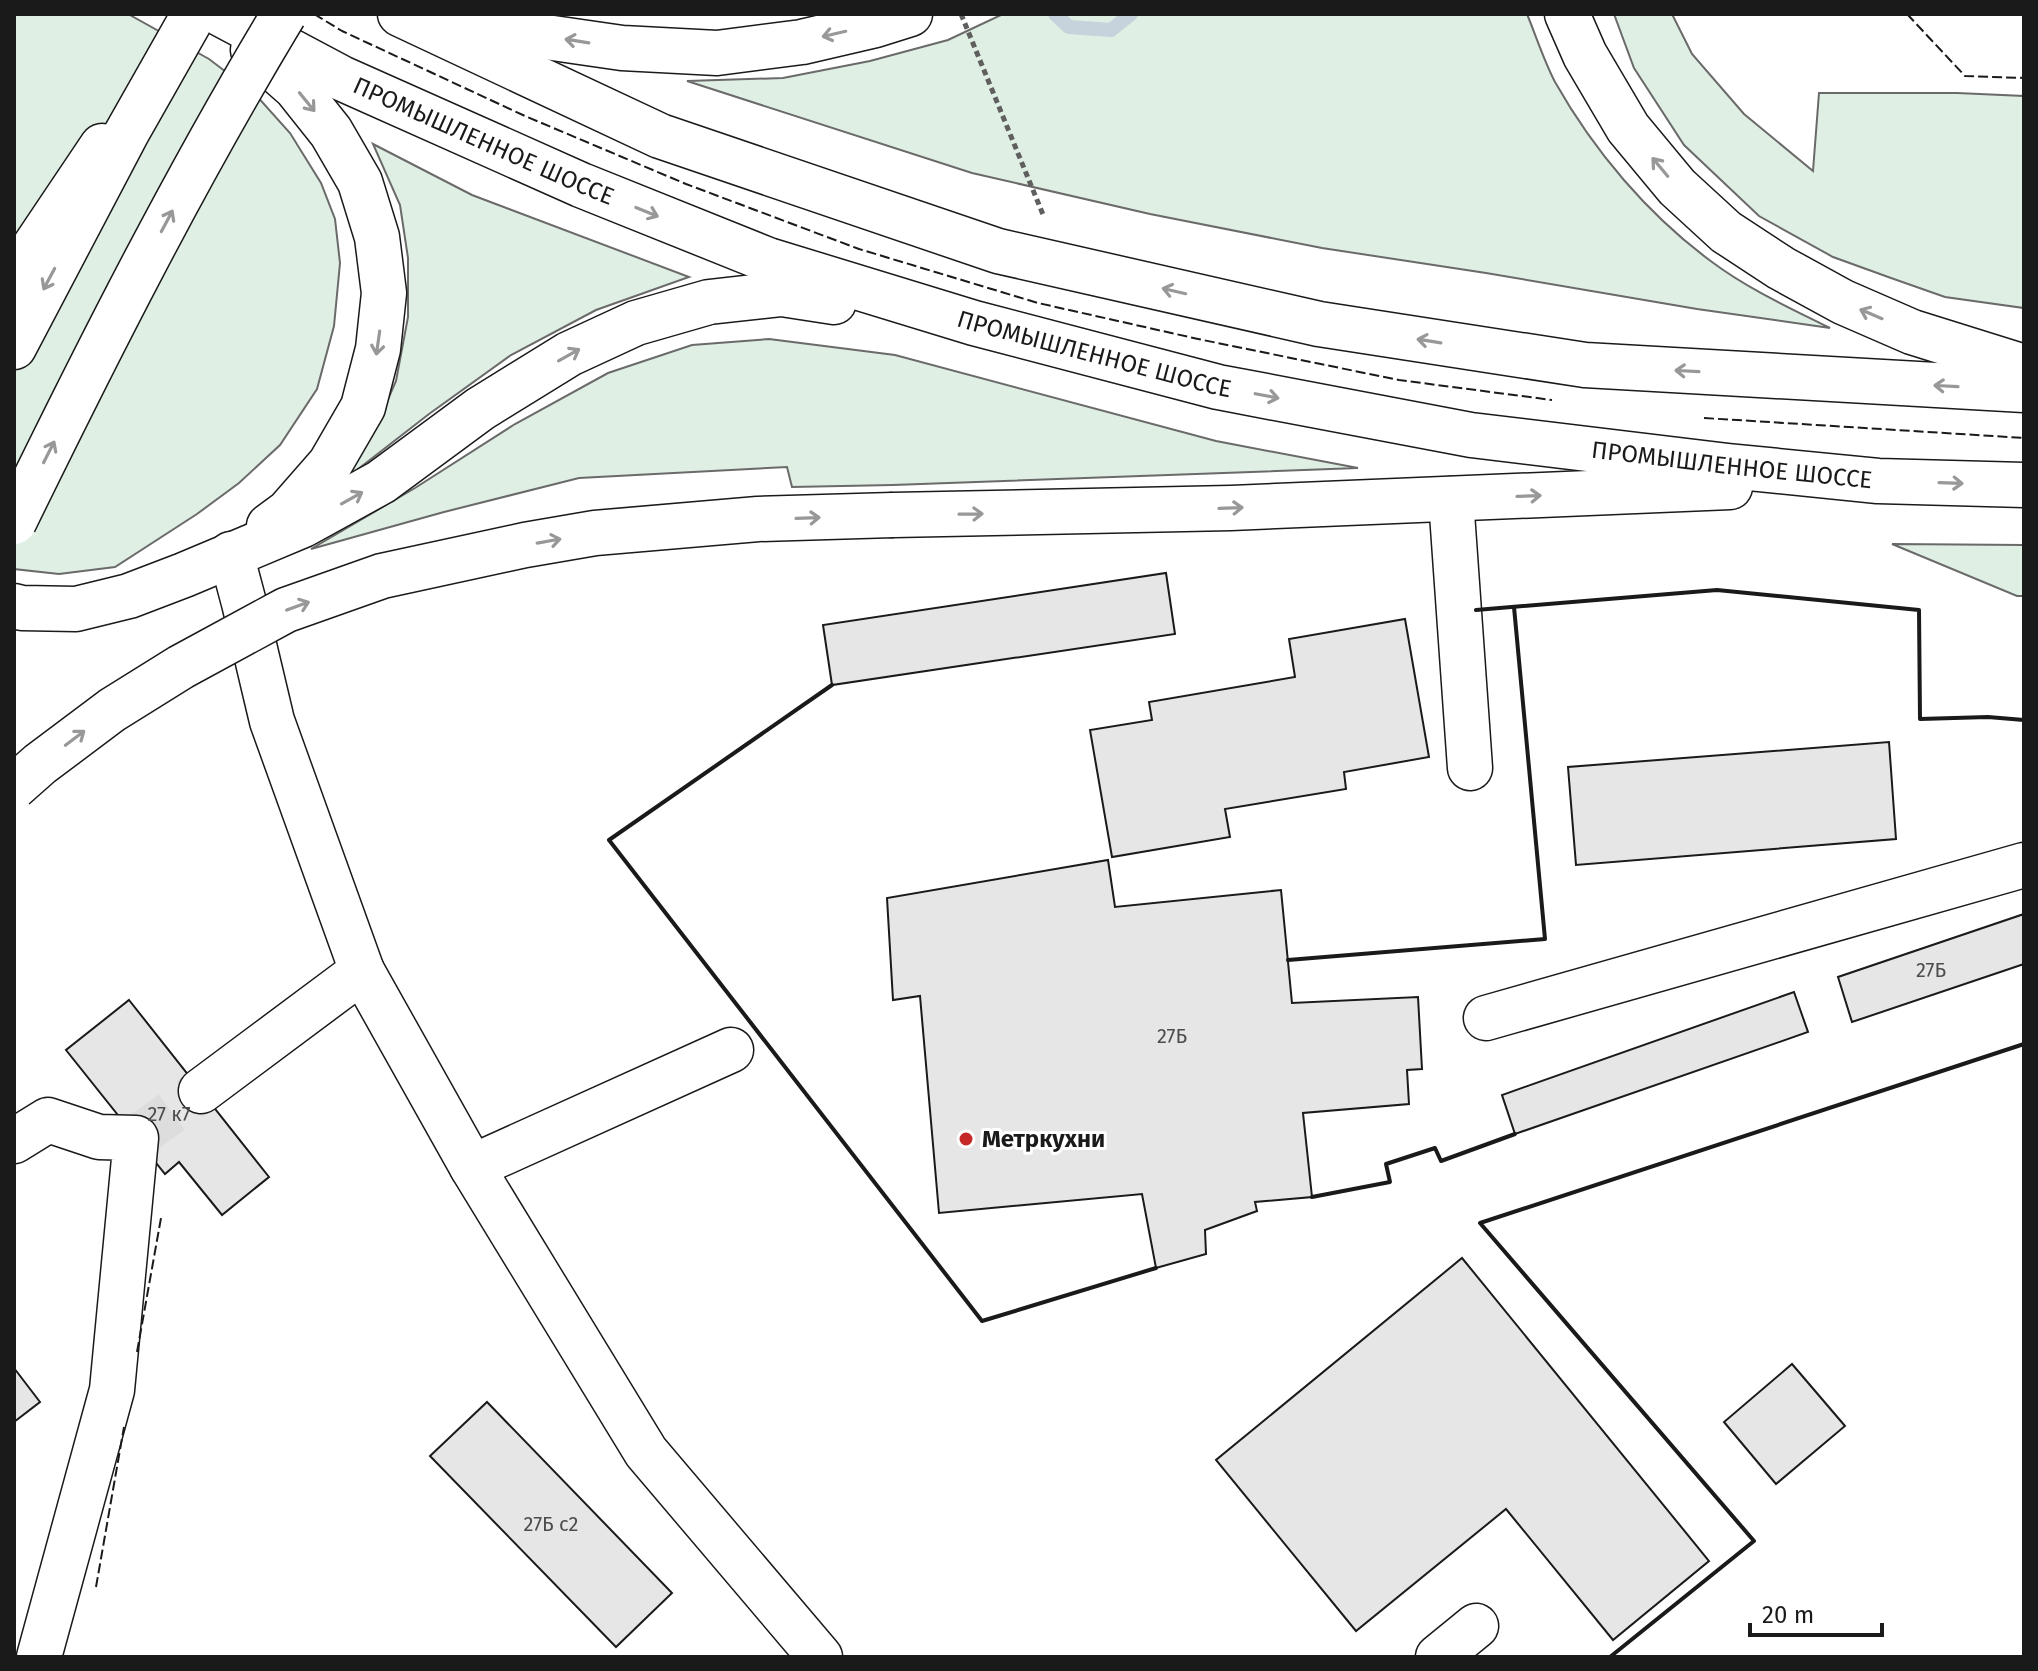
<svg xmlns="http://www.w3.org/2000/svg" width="2038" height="1671" viewBox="0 0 2038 1671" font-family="'Fira Sans',sans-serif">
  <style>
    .green { fill: #e0efe3; stroke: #6a6a6a; stroke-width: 2 }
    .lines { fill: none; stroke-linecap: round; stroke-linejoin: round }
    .stream { stroke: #c6d2dc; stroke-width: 14 }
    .building { fill: #e6e6e6; stroke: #1a1a1a; stroke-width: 2 }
    .minor-tunnel { stroke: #ddd; stroke-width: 44; stroke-dasharray: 44 22; stroke-linecap: butt }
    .minor-casing { stroke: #1a1a1a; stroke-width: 47 }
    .major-casing { stroke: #1a1a1a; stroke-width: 47 }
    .highway-casing { stroke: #1a1a1a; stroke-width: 47 }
    .path { stroke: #5f5f5f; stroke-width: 5; stroke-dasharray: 6 4; stroke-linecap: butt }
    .minor { stroke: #fff; stroke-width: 44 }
    .major { stroke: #fff; stroke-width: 44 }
    .highway { stroke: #fff; stroke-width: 44 }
    .major-bridge-casing { stroke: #1a1a1a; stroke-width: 47; stroke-linecap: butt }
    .highway-bridge-casing { stroke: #1a1a1a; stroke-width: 47; stroke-linecap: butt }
    .major-bridge { stroke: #fff; stroke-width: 44 }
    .highway-bridge { stroke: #fff; stroke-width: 44 }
    .fence { stroke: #1a1a1a; stroke-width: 2; stroke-dasharray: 10 4; stroke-linecap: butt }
    .wall { stroke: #1a1a1a; stroke-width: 4 }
    .oneway { stroke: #989898 }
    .poi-dot { fill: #c62828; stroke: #fff; stroke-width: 3 }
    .labels { text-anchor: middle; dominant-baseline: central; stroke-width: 6; stroke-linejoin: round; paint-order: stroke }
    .number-label { font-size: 20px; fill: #4d4d4d }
    .street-label { font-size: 24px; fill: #1a1a1a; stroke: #fff }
    .poi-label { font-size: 24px; font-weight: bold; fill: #1a1a1a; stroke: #fff; text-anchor: start }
  </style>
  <rect width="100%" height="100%" fill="#fff"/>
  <g class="green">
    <polygon points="14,14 128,14 209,59 255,94 290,133 321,183 335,219 340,263 334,326 317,389 280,445 239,483 197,514 115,567 59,574 14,569"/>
    <path d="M1003,14H1527C1536,36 1544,61 1555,82C1594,151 1648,215 1712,262C1748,289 1790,308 1830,328L1697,309L1486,273L1322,248L1150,214L972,173L687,81L783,78L870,61L948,40Z"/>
    <polygon points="1614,14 1672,14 1692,54 1744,114 1813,171 1819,93 1957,93 2024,96 2024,308 1945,297 1891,278 1833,257 1759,216 1684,145 1634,68"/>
    <polygon points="373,144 472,195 689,277 596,310 511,355 429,414 344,480 375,429 396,381 408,317 408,258 400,205"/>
    <polygon points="769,339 895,355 1216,441 1358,468 893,485 792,487 787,467 579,478 444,512 311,549 415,488 515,424 608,373 692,345"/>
    <polygon points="1892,544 2024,545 2024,596 2017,596"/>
  </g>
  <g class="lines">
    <polyline class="stream" points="1055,14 1069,27 1111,30 1131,14"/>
  </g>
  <g class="building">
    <polygon points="1166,573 1175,634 832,685 823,625"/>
    <polygon points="1405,619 1429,757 1344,772 1346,789 1225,809 1230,837 1112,857 1090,730 1152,720 1149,702 1295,677 1289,639"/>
    <polygon points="1889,742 1896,839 1576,865 1568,767"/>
    <polygon points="1108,860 1115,907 1281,890 1292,1003 1418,997 1422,1069 1407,1070 1409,1104 1303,1113 1312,1197 1255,1202 1257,1211 1205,1230 1206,1254 1156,1268 1142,1194 939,1213 920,996 893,1000 887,898"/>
    <polygon points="2024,914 2024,964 1852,1022 1838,977"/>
    <polygon points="1794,992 1808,1032 1515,1134 1502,1095"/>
    <polygon points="129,1000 269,1177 222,1215 179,1162 165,1174 66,1050"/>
    <polygon points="1462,1258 1709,1561 1613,1640 1506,1509 1356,1631 1216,1460"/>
    <polygon points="1792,1364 1845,1426 1776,1484 1724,1422"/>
    <polygon points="14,1368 40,1402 14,1422"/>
    <polygon points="487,1402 672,1593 616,1647 430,1456"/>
  </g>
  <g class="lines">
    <polyline class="minor-tunnel" points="136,1138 201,1091"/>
    <defs>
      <g id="minor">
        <polyline points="1451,499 1470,768"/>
        <polyline points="362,971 472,1167 646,1452 820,1657"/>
        <polyline points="1486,1018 2024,865"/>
        <polyline points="201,1091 362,971 272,721 244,603 231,554"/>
        <polyline points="14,1141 48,1120 99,1137 136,1138 112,1390 39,1657"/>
        <polyline points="472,1167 731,1050"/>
        <polyline points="1438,1657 1476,1626"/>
      </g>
      <g id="major">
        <path id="s1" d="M221,14L341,78L581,185L768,260L974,323L1218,387L1471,435L1728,466L1878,481L2024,485"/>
        <polyline points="400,14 660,136 998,251 1319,324 1585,365 2024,390"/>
        <polyline points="444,14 539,36 622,48 717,53 802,42 875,25 910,14"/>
        <polyline points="1567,14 1585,55 1628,128 1677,187 1726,232 1781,268 1843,302 1912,332 2024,367"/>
        <polyline points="253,50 296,88 331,132 360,182 377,237 384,293 378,349 363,407 330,464 288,512 269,526"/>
        <polyline points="14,277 102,146"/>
        <polyline points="893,515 1231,508 1730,487"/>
        <polyline points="14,606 22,608 76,609 129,596 184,575 303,525 381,482 480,409 569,354 636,323 709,302 782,294 834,302"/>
      </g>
      <polyline id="highway" points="14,347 126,134 194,14"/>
    </defs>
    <use href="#minor" class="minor-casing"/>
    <use href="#major" class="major-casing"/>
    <use href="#highway" class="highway-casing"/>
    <polyline class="path" points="961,14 1044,217"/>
    <use href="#minor" class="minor"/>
    <use href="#major" class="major"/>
    <use href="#highway" class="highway"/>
    <defs>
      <polyline id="major-bridge" points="14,787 40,764 112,710 181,667 286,610 382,576 525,545 595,533 758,519 893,515"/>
      <path id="highway-bridge" d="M14,522C98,350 185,178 284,14"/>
    </defs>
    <use href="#major-bridge" class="major-bridge-casing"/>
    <use href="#highway-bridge" class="highway-bridge-casing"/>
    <use href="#major-bridge" class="major-bridge"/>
    <use href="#highway-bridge" class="highway-bridge"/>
    <g class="fence">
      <polyline points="314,14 342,31 525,116 686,184 859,249 1038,303 1198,339 1399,380 1552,400"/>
      <polyline points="1907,14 1965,76 2024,78"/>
      <polyline points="1704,418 2024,438"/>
      <polyline points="137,1352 161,1218"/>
      <polyline points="96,1587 124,1427"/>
    </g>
    <g class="wall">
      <polyline points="1476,610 1717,590 1919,610 1920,719 1988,717 2024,720"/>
      <polyline points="832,685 609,840 982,1321 1156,1268"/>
      <polyline points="1288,960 1545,939 1514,607"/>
      <polyline points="1312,1197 1390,1182 1386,1164 1435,1148 1441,1161 1515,1134"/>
      <polyline points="1610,1657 1754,1541 1480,1223 2024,1044"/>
    </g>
  </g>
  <defs><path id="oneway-shaft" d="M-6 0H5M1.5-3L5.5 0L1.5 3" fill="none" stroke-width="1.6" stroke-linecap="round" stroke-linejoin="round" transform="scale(2)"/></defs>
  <g class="oneway">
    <use href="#oneway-shaft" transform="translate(834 34) rotate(167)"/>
    <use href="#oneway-shaft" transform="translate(577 41) rotate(-171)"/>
    <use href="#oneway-shaft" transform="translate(307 102) rotate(51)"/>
    <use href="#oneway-shaft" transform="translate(1660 167) rotate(-130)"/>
    <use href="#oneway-shaft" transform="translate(647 212) rotate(22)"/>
    <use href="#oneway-shaft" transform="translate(167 221) rotate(-62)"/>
    <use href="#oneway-shaft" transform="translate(49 279) rotate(118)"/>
    <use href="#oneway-shaft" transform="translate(1174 291) rotate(-167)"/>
    <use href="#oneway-shaft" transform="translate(1871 314) rotate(-157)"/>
    <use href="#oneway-shaft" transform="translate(1429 341) rotate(-171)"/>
    <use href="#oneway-shaft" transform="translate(378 343) rotate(98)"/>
    <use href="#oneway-shaft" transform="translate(569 355) rotate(-29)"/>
    <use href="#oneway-shaft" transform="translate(1687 371) rotate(-177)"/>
    <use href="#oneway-shaft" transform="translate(1946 386) rotate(-177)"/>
    <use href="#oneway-shaft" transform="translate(1267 396) rotate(11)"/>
    <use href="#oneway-shaft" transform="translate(49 452) rotate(-63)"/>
    <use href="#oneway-shaft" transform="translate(1951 483) rotate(2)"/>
    <use href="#oneway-shaft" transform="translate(1529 496) rotate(-2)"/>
    <use href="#oneway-shaft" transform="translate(352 498) rotate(-29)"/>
    <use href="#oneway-shaft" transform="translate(1231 508) rotate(-2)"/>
    <use href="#oneway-shaft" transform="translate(971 514) rotate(-1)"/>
    <use href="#oneway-shaft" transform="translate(808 518) rotate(-2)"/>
    <use href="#oneway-shaft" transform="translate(549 541) rotate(-10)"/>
    <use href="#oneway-shaft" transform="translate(298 606) rotate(-20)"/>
    <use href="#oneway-shaft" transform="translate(75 738) rotate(-37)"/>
  </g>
  <circle class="poi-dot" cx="966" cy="1139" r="8"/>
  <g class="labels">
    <g class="number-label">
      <text x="1931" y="970">27Б</text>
      <text x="1172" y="1036">27Б</text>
      <text x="169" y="1114">27 к7</text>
      <text x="551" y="1524">27Б с2</text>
    </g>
    <g class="street-label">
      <text stroke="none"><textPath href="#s1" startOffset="292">ПРОМЫШЛЕННОЕ ШОССЕ</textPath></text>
      <text stroke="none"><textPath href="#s1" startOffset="940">ПРОМЫШЛЕННОЕ ШОССЕ</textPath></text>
      <text stroke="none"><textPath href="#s1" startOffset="1588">ПРОМЫШЛЕННОЕ ШОССЕ</textPath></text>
    </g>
    <g class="poi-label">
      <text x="982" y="1139">Метркухни</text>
    </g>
  </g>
  <rect width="2038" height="1671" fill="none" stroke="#1a1a1a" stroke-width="32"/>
  <path d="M1750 1623v12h132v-12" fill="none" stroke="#1a1a1a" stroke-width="4"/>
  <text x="1762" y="1623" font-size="24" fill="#1a1a1a" stroke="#ffffff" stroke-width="6" paint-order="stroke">20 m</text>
</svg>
